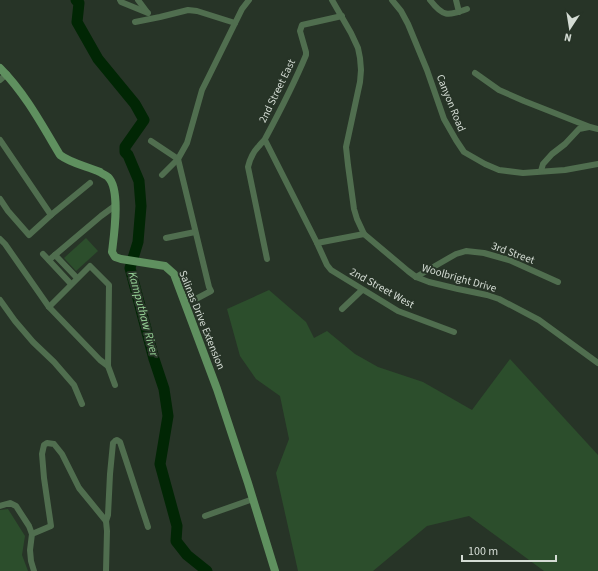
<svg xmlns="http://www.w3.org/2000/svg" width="598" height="571" viewBox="0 0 598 571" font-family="'Source Sans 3',sans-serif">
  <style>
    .green { fill: #2c4e2c }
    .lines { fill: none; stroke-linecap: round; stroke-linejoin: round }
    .river { stroke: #012604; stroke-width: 11 }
    .street { stroke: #506e4f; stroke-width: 6 }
    .secondary { stroke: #5f905f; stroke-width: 8 }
    .labels { text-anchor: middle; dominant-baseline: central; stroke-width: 4; stroke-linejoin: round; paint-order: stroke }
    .street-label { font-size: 11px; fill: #d4dcd4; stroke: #273427 }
    .water-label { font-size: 12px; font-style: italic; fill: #99d599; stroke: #273427 }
  </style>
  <rect width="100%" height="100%" fill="#273427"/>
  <g class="green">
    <polygon points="86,238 98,251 76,271 64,258"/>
    <polygon points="269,290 306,322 314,338 327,331 355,354 378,367 423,382 472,410 510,359 598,455 598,571 544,571 469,516 427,526 373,571 298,571 276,473 289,439 280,396 256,379 240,356 227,309"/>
    <polygon points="8,509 25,536 22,555 28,571 0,571 0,510"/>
  </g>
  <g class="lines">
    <polyline class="river" points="76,0 79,3 77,22 98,59 135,104 144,120 125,147 125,152 128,155 139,181 141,206 138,242 130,268 154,359 164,389 168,416 160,464 177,526 176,541 187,555 207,571"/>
    <g class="street">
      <polyline points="120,0 121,2 148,13"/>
      <polyline points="138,0 147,12"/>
      <polyline points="332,0 351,33 358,48 360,58 361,70 360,82 346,147 348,165 354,209 357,219 364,234 408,271 416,277 429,282 458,289 487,295 499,299 539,320 598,363"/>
      <polyline points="392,0 401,11 408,24 427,70 444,119 456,140 464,152 485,164 499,170 523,173 565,170 598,164"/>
      <path d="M430,0C443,17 447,16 467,9"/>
      <polyline points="456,0 459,12"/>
      <polyline points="135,22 160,17 188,10 197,11 235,23"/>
      <polyline points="475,73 499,90 524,101 590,127 598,129"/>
      <polyline points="0,80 7,74"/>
      <polyline points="0,140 51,215"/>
      <polyline points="265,140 317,243 327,265 331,270 398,311 454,332"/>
      <polyline points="151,141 178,159 209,287 211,291 194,300"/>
      <polyline points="541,171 543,164 552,154 565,144 579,129 589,127"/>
      <polyline points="162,175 178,159 187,143 202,90 209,76 242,9 249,0"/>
      <polyline points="0,199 8,211 29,235 51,215 90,183"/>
      <polyline points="166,238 195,232"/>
      <polyline points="0,239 5,244 49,307 100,360 108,366"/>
      <polyline points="317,243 364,234"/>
      <polyline points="43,254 71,284"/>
      <polyline points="55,255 77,278"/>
      <path d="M267,259L248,167C250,158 253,152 259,146C261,143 264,141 265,139C280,111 294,84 306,55V52L300,31L302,25L342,16"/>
      <polyline points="49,260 101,216 116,205"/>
      <polyline points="416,277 456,254 466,251 484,253 509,260 558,282"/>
      <polyline points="0,300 15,321 33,342 54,362 74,385 82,404"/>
      <polyline points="49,307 90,266 109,285 108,366 115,385"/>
      <polyline points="342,309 362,290"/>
      <polyline points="0,506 10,503 16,506 29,526 32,534 30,550 31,561 34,571"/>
      <polyline points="205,516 253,499"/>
      <polyline points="106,521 108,515 110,474 113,443 115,441 117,440 120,442 148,527"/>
      <polyline points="32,534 51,526 44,478 42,454 44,445 47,443 54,444 62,454 79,488 106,521 107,531 106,571"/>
    </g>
    <path class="secondary" d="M0,68C25,93 42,125 60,155C72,164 87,166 100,172C102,174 106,175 108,177C121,189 114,235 112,252L115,257L121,259L165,266L174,274L217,389L248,483L275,571"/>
  </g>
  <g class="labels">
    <g class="street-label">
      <text transform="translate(277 91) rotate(-64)">2nd Street East</text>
      <text transform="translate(451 103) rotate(68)">Canyon Road</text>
      <text transform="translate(513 253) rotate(20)">3rd Street</text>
      <text transform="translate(459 278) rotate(16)">Woolbright Drive</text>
      <text transform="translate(382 288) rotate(29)">2nd Street West</text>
      <text transform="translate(202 320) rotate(68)">Salinas Drive Extension</text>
    </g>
    <g class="water-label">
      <text transform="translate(143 314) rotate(75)">Kamputhaw River</text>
    </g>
  </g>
  <g transform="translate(570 28) rotate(192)" stroke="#273427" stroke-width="3" paint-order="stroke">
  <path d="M0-3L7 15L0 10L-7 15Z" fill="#d4dcd4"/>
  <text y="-6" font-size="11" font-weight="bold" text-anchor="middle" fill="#d4dcd4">N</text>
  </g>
  <path d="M462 555v6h94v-6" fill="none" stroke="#d4dcd4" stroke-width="2"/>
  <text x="468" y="555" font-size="12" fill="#d4dcd4" stroke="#273427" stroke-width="3" paint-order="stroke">100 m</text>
</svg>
